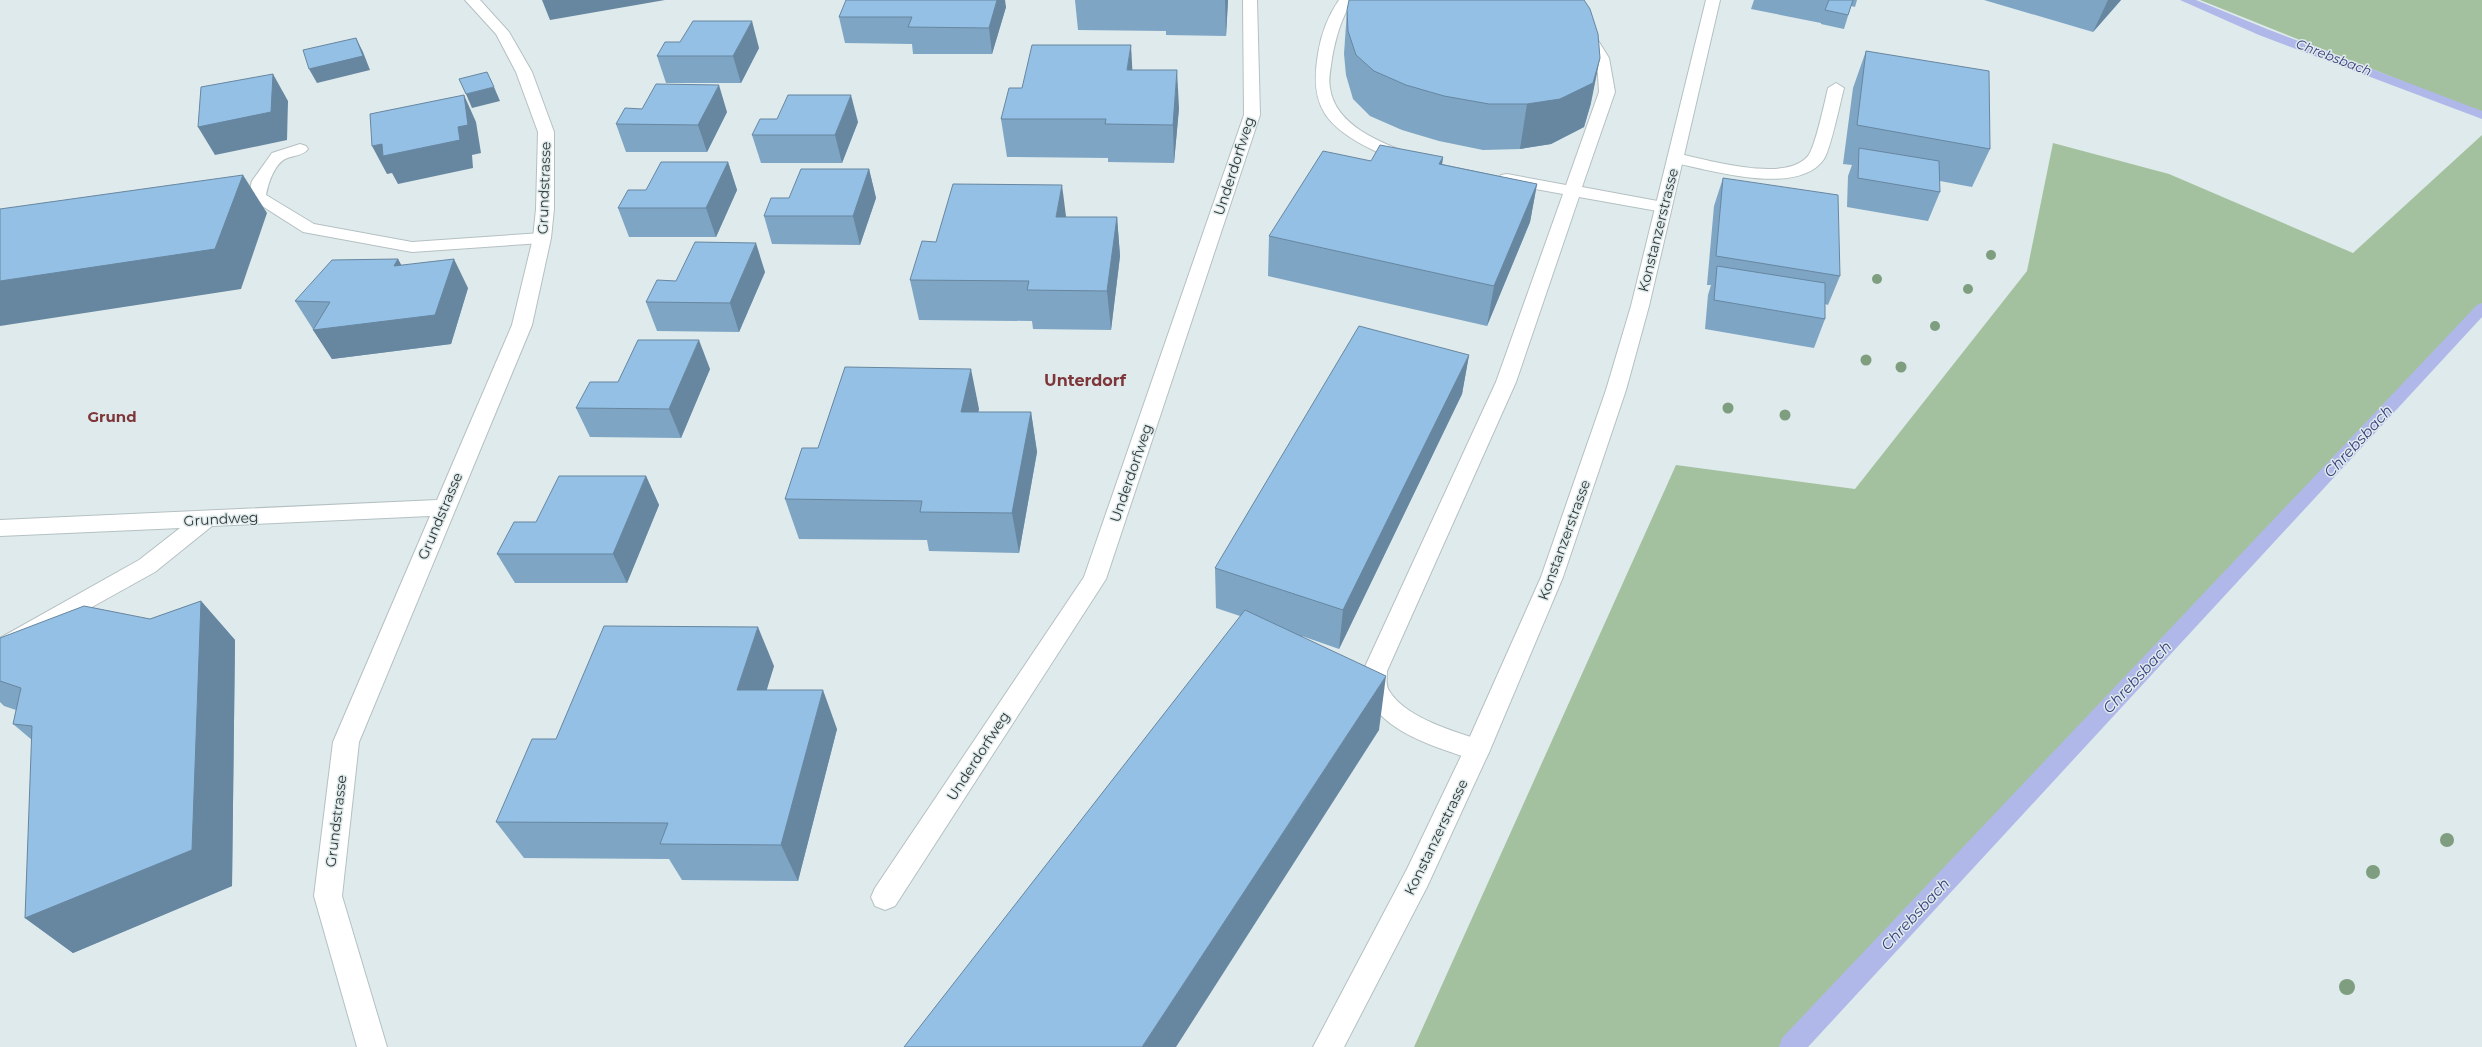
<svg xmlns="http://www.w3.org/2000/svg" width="2482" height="1047" viewBox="0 0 2482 1047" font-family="Montserrat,sans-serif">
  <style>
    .green { fill: #a4c19f }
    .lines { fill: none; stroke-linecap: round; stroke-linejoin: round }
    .stream { fill: #afb8e9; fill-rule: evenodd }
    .lane-casing { stroke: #b5c0c2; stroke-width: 2 }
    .street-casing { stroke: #b5c0c2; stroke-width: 2 }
    .secondary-casing { stroke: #b5c0c2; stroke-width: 2 }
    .lane { fill: #fff; fill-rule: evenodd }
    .street { fill: #fff; fill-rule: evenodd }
    .secondary { fill: #fff; fill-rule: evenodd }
    .tree { fill: #7e9e7f }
    .wall { fill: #7ea5c4 }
    .shaded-wall { fill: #6786a0 }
    .building { fill: #93c0e4; stroke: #6786a0 }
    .labels { text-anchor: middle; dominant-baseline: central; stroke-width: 3; stroke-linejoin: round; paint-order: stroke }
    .far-water-label { font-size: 13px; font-style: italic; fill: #3b407d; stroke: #deeaeb }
    .street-label { font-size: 14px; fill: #323737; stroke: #deeaeb }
    .neighbourhood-label { font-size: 15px; font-weight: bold; fill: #7e363a; stroke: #deeaeb }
    .water-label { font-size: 15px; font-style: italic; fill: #3b407d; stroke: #deeaeb }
    .quarter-label { font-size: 16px; font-weight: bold; fill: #7e363a; stroke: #deeaeb }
  </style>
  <rect width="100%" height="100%" fill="#deeaeb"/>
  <g class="green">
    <polygon points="2200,0 2482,0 2482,113"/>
    <polygon points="2482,135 2482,307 1789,1047 1414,1047 1676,465 1855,489 2027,271 2053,143 2169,174 2353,253"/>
  </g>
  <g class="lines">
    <g class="stream">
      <polygon points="2180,0 2196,0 2267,29 2482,111 2482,119 2259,35"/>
      <polygon points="2482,303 2482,317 1808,1047 1779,1047 1782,1038 2477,305"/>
    </g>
    <defs>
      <g id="lane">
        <polygon points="1243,0 1257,0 1260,115 1106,579 895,906 885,910 875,906 871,897 875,888 1084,577 1244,115"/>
        <path d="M1339,0H1353C1341,18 1336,37 1332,58C1331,68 1328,78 1330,88C1335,126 1382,143 1413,155L1415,158L1413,161C1400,165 1384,155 1373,150C1326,127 1309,106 1318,54C1321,34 1328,16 1339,0Z"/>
        <path d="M1522,0H1542L1579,20L1599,42L1609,58L1615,92L1582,187L1663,202L1669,203L1672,207L1669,211L1663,212L1579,197L1516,382L1387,671C1387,678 1385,686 1390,692C1407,719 1457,732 1486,742L1490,750L1486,758L1477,761C1434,746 1361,728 1363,671L1496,382L1563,194L1507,184L1501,183L1499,179L1501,175L1507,174L1566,185L1599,92L1598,74L1594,58L1580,36L1555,17Z"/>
        <path d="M1836,83L1844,88C1840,103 1831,148 1824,159C1798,197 1711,170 1675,163L1669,161L1667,158L1669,155L1675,153C1706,159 1785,184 1808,156C1815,148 1825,101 1828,88Z"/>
        <path d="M300,144L306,146L308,149C303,156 293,155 285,159C274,165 268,184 266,195L314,224L412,242L542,233L548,234L551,238L548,242L542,243L412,252L303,232L248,197L252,181L272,153Z"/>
      </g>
      <polygon id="street" points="465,0 480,0 509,32 532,72 554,132 554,209 551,238 532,325 359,742 342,896 387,1047 357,1047 314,896 333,742 430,516 212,526 155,572 0,658 0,638 139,560 180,528 0,536 0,520 437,500 512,325 533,238 536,209 538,132 516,72 496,34"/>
      <polygon id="secondary" points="1706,0 1720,0 1649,306 1626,390 1563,577 1490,750 1427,887 1344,1047 1313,1047 1407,869 1464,750 1541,577 1606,390 1631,306"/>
    </defs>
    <use href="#lane" class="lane-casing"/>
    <use href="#street" class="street-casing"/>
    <use href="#secondary" class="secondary-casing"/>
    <use href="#lane" class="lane"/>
    <use href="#street" class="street"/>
    <use href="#secondary" class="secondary"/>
  </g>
  <g class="tree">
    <circle cx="1991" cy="255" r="5"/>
    <circle cx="1877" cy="279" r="5"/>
    <circle cx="1968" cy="289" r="5"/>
    <circle cx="1935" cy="326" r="5"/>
    <circle cx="1866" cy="360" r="5.5"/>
    <circle cx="1901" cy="367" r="5.5"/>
    <circle cx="1728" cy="408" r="5.5"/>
    <circle cx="1785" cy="415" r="5.5"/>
    <circle cx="2447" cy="840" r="7"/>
    <circle cx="2373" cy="872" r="7"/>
    <circle cx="2347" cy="987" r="8"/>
  </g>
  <g class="wall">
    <polygon points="1075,0 1228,0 1226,36 1166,35 1166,31 1078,30"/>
    <polygon points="1754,0 1857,0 1855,7 1851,6 1844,29 1821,24 1821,23 1751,9"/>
    <polygon points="1984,0 2121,0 2093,32"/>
    <polygon points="1006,7 992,54 913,54 912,44 845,43 839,17"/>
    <polygon points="1347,10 1591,103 1584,127 1551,144 1520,149 1483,150 1439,141 1402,130 1370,116 1353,99 1346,75 1344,54"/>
    <polygon points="680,42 759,48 741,83 666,83 657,56"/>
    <polygon points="1866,51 1990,149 1972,187 1940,181 1940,192 1928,221 1847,207 1848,176 1852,165 1843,164 1853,88"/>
    <polygon points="1132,70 1179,108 1174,163 1108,162 1108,158 1007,157 1001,119 1022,88"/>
    <polygon points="727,112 707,152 626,152 616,124"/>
    <polygon points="777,119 858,122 842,163 761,163 752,135"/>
    <polygon points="1443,157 1442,164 1537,184 1530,222 1487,326 1268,276 1269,236 1371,161"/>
    <polygon points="728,162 737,190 716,237 629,237 618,208 646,190"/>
    <polygon points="869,169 876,198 860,245 772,244 764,216 789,198"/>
    <polygon points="1723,178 1840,276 1828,305 1825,304 1825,319 1814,348 1705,329 1708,295 1711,285 1707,285 1714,206"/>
    <polygon points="1066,217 1117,217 1120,256 1111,330 1033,329 1032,321 919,320 910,280 936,242"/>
    <polygon points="398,259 401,265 468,288 451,344 332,359 295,301"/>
    <polygon points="765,272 739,332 657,331 646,302 676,281"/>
    <polygon points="1469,355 1462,394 1339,649 1302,636 1379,730 1240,616 1216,608 1215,568"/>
    <polygon points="710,369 681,438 590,437 576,408 618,382"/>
    <polygon points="979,409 978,412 1031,412 1037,452 1019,553 929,551 927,540 799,539 785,499 818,448"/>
    <polygon points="646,476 659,505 627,583 515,583 497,554 536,522"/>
    <polygon points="201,601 235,640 232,886 73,953 25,918 32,740 13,724 16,710 4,706 0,702 0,638 150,619"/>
    <polygon points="774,666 766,690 837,729 798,881 682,880 669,859 524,858 496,822"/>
  </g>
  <g class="shaded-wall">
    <polygon points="542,0 665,0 550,20"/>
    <polygon points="997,0 1005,0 1006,7 992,54 989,28"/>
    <polygon points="1225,0 1228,0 1226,36"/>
    <polygon points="2108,0 2121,0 2093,32"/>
    <polygon points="752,21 759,48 741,83 733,56"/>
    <polygon points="356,38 363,52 370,70 317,83 309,69"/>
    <polygon points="1131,45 1133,82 1127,70"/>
    <polygon points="1600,58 1591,103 1584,127 1551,144 1520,149 1527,104"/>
    <polygon points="1177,70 1179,108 1174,163 1173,125"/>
    <polygon points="273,74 288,101 287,140 215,155 198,127"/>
    <polygon points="719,85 727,112 707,152 698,125"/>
    <polygon points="494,87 500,101 472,108 466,94"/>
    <polygon points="464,95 476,122 481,153 472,155 473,168 398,184 392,173 387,174 372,146 458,127"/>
    <polygon points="851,95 858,122 842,163 835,135"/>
    <polygon points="1443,157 1438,195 1439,164"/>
    <polygon points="728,162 737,190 716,237 706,208"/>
    <polygon points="869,169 876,198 860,245 853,216"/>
    <polygon points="243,175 267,213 241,289 0,326 0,281"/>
    <polygon points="1537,184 1530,222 1487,326 1494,286"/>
    <polygon points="1062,185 1067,224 1056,217"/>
    <polygon points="1117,217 1120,256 1111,330 1107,291"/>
    <polygon points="756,243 765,272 739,332 730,303"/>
    <polygon points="398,259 414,288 394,266"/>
    <polygon points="454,259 468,288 451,344 332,359 313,330"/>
    <polygon points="699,340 710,369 681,438 669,409"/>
    <polygon points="1469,355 1462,394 1339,649 1343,610"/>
    <polygon points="971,369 979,409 969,452 961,412"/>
    <polygon points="1031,412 1037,452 1019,553 1012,513"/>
    <polygon points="646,476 659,505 627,583 613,554"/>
    <polygon points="201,601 235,640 232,886 73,953 25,918"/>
    <polygon points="758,627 774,666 755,729 737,690"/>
    <polygon points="1386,676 1379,730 1176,1047 1142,1047"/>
    <polygon points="823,690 837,729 798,881 781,845"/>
  </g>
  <g class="building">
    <polygon points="846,0 997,0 989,28 908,27 912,17 839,17"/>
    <polygon points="1349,0 1584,0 1590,9 1598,34 1600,58 1593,83 1560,99 1527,104 1489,104 1444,96 1406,85 1374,71 1356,55 1348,31 1347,10"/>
    <polygon points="1829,0 1853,0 1848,15 1825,10"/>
    <polygon points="693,21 752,21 733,56 657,56 665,42 680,42"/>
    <polygon points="356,38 363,56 309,69 303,50"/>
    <polygon points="1032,45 1131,45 1127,70 1177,70 1173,125 1105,124 1106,119 1001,119 1009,88 1022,88"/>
    <polygon points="1866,51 1989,71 1990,149 1857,125"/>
    <polygon points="487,72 494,87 466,94 459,79"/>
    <polygon points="273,74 271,112 198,127 201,87"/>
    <polygon points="656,84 719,85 698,125 616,124 625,108 642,109"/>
    <polygon points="464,95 468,125 458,127 460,140 383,156 382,144 372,146 370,114"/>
    <polygon points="788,95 851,95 835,135 752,135 760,119 777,119"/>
    <polygon points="1380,145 1443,157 1439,164 1537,184 1494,286 1269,236 1323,151 1371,161"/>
    <polygon points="1859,148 1939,161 1940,192 1858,178"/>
    <polygon points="661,162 728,162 706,208 618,208 628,190 646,190"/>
    <polygon points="801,169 869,169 853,216 764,216 771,198 789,198"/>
    <polygon points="243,175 215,249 0,281 0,209"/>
    <polygon points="1723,178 1838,195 1840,276 1716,256"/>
    <polygon points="953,184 1062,185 1056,217 1117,217 1107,291 1027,290 1029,281 910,280 922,241 936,242"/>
    <polygon points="695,242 756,243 730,303 646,302 657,280 676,281"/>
    <polygon points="398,259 394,266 454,259 435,315 313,330 330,302 295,301 332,260"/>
    <polygon points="1717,266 1825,283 1825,319 1714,300"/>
    <polygon points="1359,326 1469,355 1343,610 1215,568"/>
    <polygon points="638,340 699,340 669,409 576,408 590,382 618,382"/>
    <polygon points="845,367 971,369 961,412 1031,412 1012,513 920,512 922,501 785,499 802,448 818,448"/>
    <polygon points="559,476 646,476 613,554 497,554 514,522 536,522"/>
    <polygon points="201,601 192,850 25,918 32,726 13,724 21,688 0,681 0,638 84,606 150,619"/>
    <polygon points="1245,610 1386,676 1142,1047 904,1047"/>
    <polygon points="604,626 758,627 737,690 823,690 781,845 660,844 668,823 496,822 532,739 556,739"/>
  </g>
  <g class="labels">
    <g class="far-water-label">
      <text transform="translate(2334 57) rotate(21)">Chrebsbach</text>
    </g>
    <g class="street-label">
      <text transform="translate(1234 166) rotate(-72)">Underdorfweg</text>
      <text transform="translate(544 188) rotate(-88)">Grundstrasse</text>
      <text transform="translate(1658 230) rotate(-76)">Konstanzerstrasse</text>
      <text transform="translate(1131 473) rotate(-71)">Underdorfweg</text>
      <text transform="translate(440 516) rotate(-67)">Grundstrasse</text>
      <text transform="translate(221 519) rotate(-3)">Grundweg</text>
      <text transform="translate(1564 540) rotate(-70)">Konstanzerstrasse</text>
      <text transform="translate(978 756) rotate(-57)">Underdorfweg</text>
      <text transform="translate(336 821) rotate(-83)">Grundstrasse</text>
      <text transform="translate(1436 837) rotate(-64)">Konstanzerstrasse</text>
    </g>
    <g class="neighbourhood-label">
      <text x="112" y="416">Grund</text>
    </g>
    <g class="water-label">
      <text transform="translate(2358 441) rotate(-47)">Chrebsbach</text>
      <text transform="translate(2137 677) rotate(-47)">Chrebsbach</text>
      <text transform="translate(1915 914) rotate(-47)">Chrebsbach</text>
    </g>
    <g class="quarter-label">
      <text x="1085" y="380">Unterdorf</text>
    </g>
  </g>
</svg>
